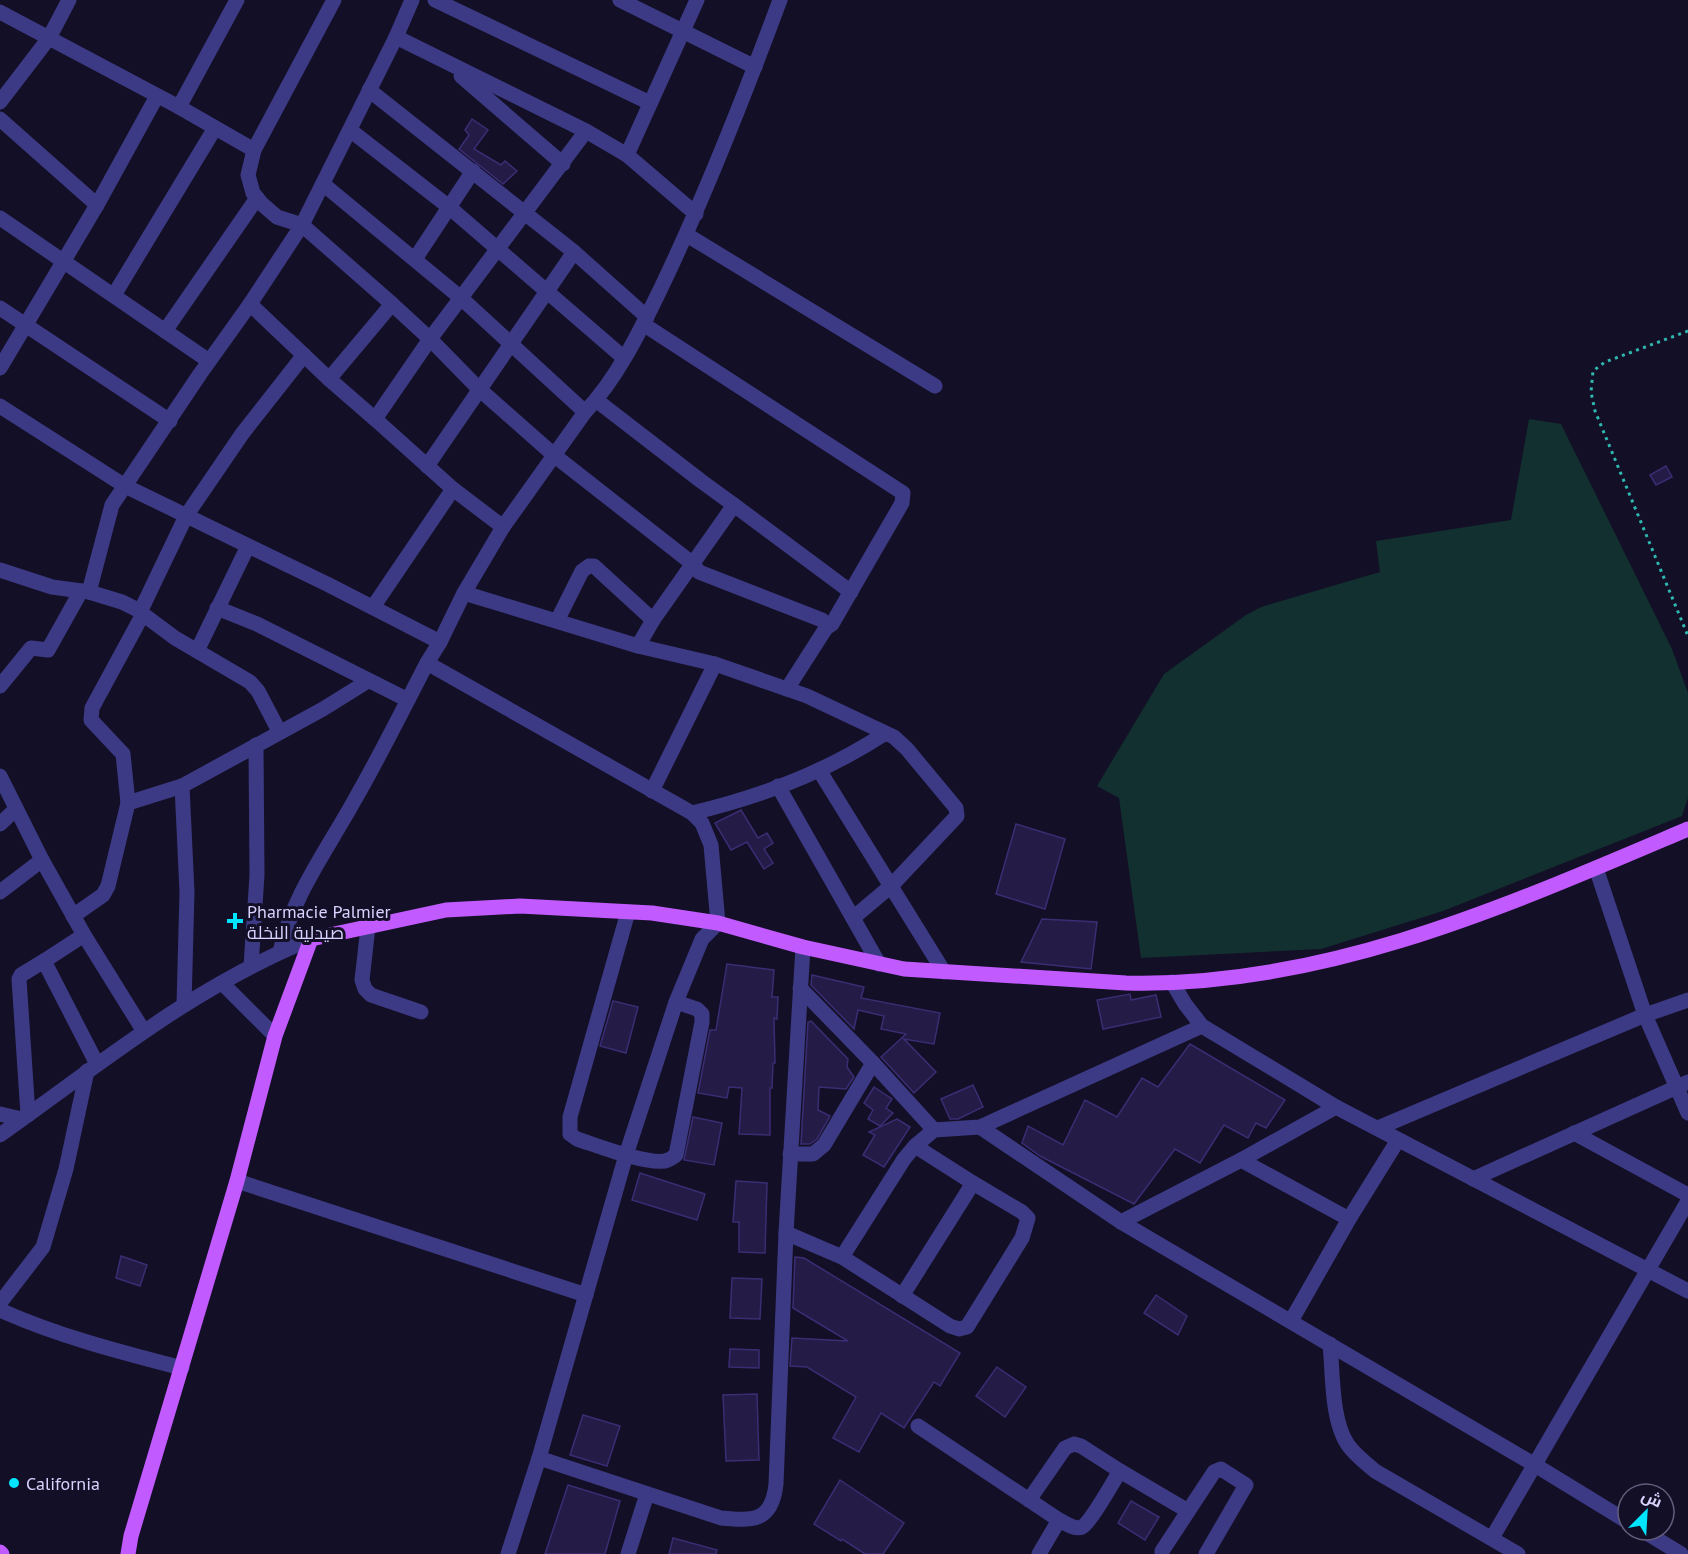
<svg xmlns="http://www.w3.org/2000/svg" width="1688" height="1554" viewBox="0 0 1688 1554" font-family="'PT Sans',Cairo,sans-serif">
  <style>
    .green { fill: #12302f }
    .building { fill: #241b47; stroke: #3b2d73; stroke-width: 1.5 }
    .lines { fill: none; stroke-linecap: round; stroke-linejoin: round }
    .path { stroke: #2fb8b0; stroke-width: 3; stroke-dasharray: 3 4.5; stroke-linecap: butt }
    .minor { stroke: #3d3a85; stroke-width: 15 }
    .major { stroke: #c25bff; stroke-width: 15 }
    .poi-dot { fill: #00e5ff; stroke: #130f26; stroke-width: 2 }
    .labels { text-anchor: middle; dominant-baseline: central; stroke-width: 6; stroke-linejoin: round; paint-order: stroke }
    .poi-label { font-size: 18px; fill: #d9d4ff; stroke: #130f26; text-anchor: start }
  </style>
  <rect width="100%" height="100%" fill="#130f26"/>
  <polygon class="green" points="1529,419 1561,424 1672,649 1688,693 1688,798 1682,816 1443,911 1321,949 1141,958 1119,798 1097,786 1164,674 1246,615 1261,607 1380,572 1376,541 1511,520"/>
  <g class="building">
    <polygon points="472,119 488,130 474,149 501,165 505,161 517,171 503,184 459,149 469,135 465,130"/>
    <polygon points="1666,466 1672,477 1656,485 1650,475"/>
    <polygon points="741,810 758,838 767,833 773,843 764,849 773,863 764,869 747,842 731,850 715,823"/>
    <polygon points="1016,824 1065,839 1045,909 996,894"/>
    <polygon points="1042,919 1097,922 1091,969 1021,962"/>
    <polygon points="727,964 774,970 772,997 778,997 777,1019 774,1018 775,1063 773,1063 772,1088 770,1088 770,1135 739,1134 742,1088 729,1087 727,1098 698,1093 710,1030 716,1030"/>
    <polygon points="812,975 864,987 861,998 940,1013 934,1044 904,1039 936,1072 914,1093 881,1057 906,1034 881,1029 884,1016 858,1010 854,1029 811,985"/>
    <polygon points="1130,994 1131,1000 1156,995 1161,1017 1103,1029 1097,1000"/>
    <polygon points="613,1001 638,1007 626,1053 600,1046"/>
    <polygon points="811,1021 848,1059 847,1067 854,1077 846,1089 819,1087 818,1110 830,1116 817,1139 810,1144 801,1144 808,1022"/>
    <polygon points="1190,1044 1285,1100 1266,1128 1256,1123 1248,1138 1224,1125 1200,1163 1175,1149 1134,1204 1040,1156 1022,1143 1028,1126 1063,1145 1085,1100 1117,1117 1142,1078 1158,1087"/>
    <polygon points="973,1085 983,1107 958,1119 950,1119 941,1099"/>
    <polygon points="874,1087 892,1099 886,1108 893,1113 880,1126 868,1119 873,1110 864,1103"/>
    <polygon points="693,1117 722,1123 714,1165 684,1160"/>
    <polygon points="897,1119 910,1127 884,1167 863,1155 875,1135 869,1132"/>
    <polygon points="640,1173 705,1194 697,1220 632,1200"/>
    <polygon points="736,1181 767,1183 765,1253 739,1252 739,1222 733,1222"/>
    <polygon points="121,1256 147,1265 140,1286 116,1278"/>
    <polygon points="795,1257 804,1258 960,1353 940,1386 934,1382 904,1428 881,1413 859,1452 833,1438 856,1397 807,1367 790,1366 792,1338 848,1341 793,1308"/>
    <polygon points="732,1278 762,1279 760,1319 730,1318"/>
    <polygon points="1156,1295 1187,1316 1178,1335 1144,1313"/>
    <polygon points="730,1349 759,1350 759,1368 729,1367"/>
    <polygon points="997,1367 1026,1387 1005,1417 976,1396"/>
    <polygon points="757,1394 759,1460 726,1461 723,1395"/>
    <polygon points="583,1415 620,1426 607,1466 570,1455"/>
    <polygon points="840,1480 904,1523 883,1554 865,1554 842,1539 841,1541 814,1524"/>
    <polygon points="568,1485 620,1501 605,1554 545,1554"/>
    <polygon points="1131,1501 1159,1517 1145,1540 1118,1523"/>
    <polygon points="673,1538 717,1550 716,1554 669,1554"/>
  </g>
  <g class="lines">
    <polyline class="path" points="1688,331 1605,362 1593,371 1591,392 1595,411 1688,636"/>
    <g class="minor">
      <polyline points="334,0 254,150 248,175 253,193 262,204 277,217 302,225 392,304 430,339 479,389 555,456 693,564 699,572 822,620 826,624 826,628 787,689"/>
      <polyline points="435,0 650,103"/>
      <polyline points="620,0 755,67"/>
      <polyline points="0,12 179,107 254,150"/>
      <polyline points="396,37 586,131 627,155 696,214"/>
      <polyline points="461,76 563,164"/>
      <polyline points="369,90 574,252 647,317"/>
      <polyline points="0,102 49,38 69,0"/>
      <polyline points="179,107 237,0"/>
      <polyline points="0,119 97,205"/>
      <polyline points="350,130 449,207 624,358"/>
      <polyline points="627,155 697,0"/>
      <polyline points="323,184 461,298 585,412"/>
      <polyline points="0,218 209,361"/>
      <polyline points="687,235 935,386"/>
      <polyline points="415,259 473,171"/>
      <polyline points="114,295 215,128"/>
      <polyline points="250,304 329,379 375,419"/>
      <polyline points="0,308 170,421"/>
      <polyline points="643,324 903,493 902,503 832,624 826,628"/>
      <polyline points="165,331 257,198"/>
      <polyline points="0,368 97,205 157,96"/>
      <polyline points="329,379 392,304"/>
      <polyline points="596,400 701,481 734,505 653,620 638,646"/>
      <polyline points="0,406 125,486 327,584 440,642"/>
      <polyline points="427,466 574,252"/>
      <polyline points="734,505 851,592"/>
      <polyline points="503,527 453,489 375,419 430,339 586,131"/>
      <polyline points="0,570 52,587 89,592 122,602 136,609 175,638 250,682 258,691 279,731"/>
      <polyline points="89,592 112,505 200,374 250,304 302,225 396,37 412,0"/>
      <polyline points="464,593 638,646 715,664 807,696 894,737 907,749 956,808 957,816 891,886 853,918"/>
      <polyline points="373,607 453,489"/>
      <polyline points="217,608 257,624 408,700"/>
      <polyline points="557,621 582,571 589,566 594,566 653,620"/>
      <polyline points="197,651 248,546"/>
      <polyline points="427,663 692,813 702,823 711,845 718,923 702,939 676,1002 626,1155 539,1458 508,1554"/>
      <polyline points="0,686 31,648 48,650 81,591"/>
      <polyline points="819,770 944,972"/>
      <polyline points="0,776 42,860 84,935 143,1030"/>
      <polyline points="182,786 187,892 184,1005"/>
      <polyline points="778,786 879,964"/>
      <polyline points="652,791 715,664"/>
      <polyline points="128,803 182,786 323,709 368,681"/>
      <path d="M692,813C760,797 826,772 884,734"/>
      <polyline points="0,824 16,809"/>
      <polyline points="1596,868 1645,1015 1688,1113"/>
      <polyline points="0,892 42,860"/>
      <path d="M628,912L570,1117V1134L577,1139C596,1145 651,1167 668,1160C671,1159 673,1157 676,1155L702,1022V1014L697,1009L676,1002"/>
      <polyline points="73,916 103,895 108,886 128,803 123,754 91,720 92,708 143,614 141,610 186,516 242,434 304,355"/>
      <polyline points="368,927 362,980 365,989 371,995 421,1012"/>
      <polyline points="84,935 44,961 97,1064"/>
      <path d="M280,952C292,896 327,850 354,801C380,756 403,709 427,663L440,642L464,593L503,527L585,412C617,379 641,329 661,288C706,194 744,97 780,0"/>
      <polyline points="251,966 257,875 256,745"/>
      <polyline points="1172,982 1185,1004 1202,1026 1336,1107 1688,1291"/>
      <polyline points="222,983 275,1036"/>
      <polyline points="800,988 873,1063 934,1130"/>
      <polyline points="0,1114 22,1119"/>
      <polyline points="28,1115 19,979 21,975 44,961"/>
      <polyline points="980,1127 1121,1222 1535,1465 1628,1522"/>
      <polyline points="1378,1128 1645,1015 1688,1000"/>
      <polyline points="1574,1133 1688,1195"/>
      <path d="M0,1135C103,1062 193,987 311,939"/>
      <polyline points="790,1154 813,1154 824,1145 873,1063"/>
      <polyline points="1241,1160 1349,1219"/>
      <polyline points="1473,1179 1688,1082"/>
      <polyline points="237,1181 586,1295"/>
      <polyline points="1121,1222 1241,1160 1336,1107"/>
      <polyline points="786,1233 842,1257 950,1326 959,1329 967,1327 1022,1238 1028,1218 1022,1212 973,1183 915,1146"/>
      <polyline points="842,1257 904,1159 915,1146 934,1130 980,1127 1202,1026"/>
      <polyline points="902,1296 973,1183"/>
      <polyline points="0,1303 43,1247 66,1169 87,1071"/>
      <path d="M0,1310C58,1336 120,1352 182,1368"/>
      <polyline points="1291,1321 1349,1219 1398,1140"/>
      <path d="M1330,1344C1333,1374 1331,1420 1348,1445C1355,1455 1366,1463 1375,1471L1518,1554"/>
      <path d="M918,1426L1059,1520C1065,1523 1075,1530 1082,1527C1091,1522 1113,1482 1120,1471"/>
      <path d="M539,1458L721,1518C753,1521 772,1522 776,1484L786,1233L803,947"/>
      <polyline points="1029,1500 1065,1448 1074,1444 1081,1446 1120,1471 1188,1511"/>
      <polyline points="1642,1530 1681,1554"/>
      <polyline points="1492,1538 1688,1201"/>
      <polyline points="628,1554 647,1494"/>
      <polyline points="1039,1554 1059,1520"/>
      <polyline points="1162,1554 1162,1551 1214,1472 1221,1469 1246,1485 1206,1554"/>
    </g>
    <g class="major">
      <polyline points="0,1552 2,1554"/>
      <path d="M128,1554L131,1536L237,1181L275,1036L311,939L446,910L520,906L652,913L718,923L803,947L904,969L1126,983C1324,988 1509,905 1688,829"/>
    </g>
  </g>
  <g class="poi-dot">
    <path d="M232 912h6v6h6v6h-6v6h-6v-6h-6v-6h6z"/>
    <circle cx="14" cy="1483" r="6"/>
  </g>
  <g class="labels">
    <g class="poi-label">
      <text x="247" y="911">Pharmacie Palmier<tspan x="247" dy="21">صيدلية النخلة</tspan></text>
      <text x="26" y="1483">California</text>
    </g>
  </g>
  <g transform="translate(1646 1512) rotate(24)"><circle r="28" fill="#130f26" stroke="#625e7d" stroke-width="1.5"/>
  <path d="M0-4.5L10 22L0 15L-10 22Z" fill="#00e5ff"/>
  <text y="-9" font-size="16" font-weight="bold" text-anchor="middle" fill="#d9d4ff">ش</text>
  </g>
</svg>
